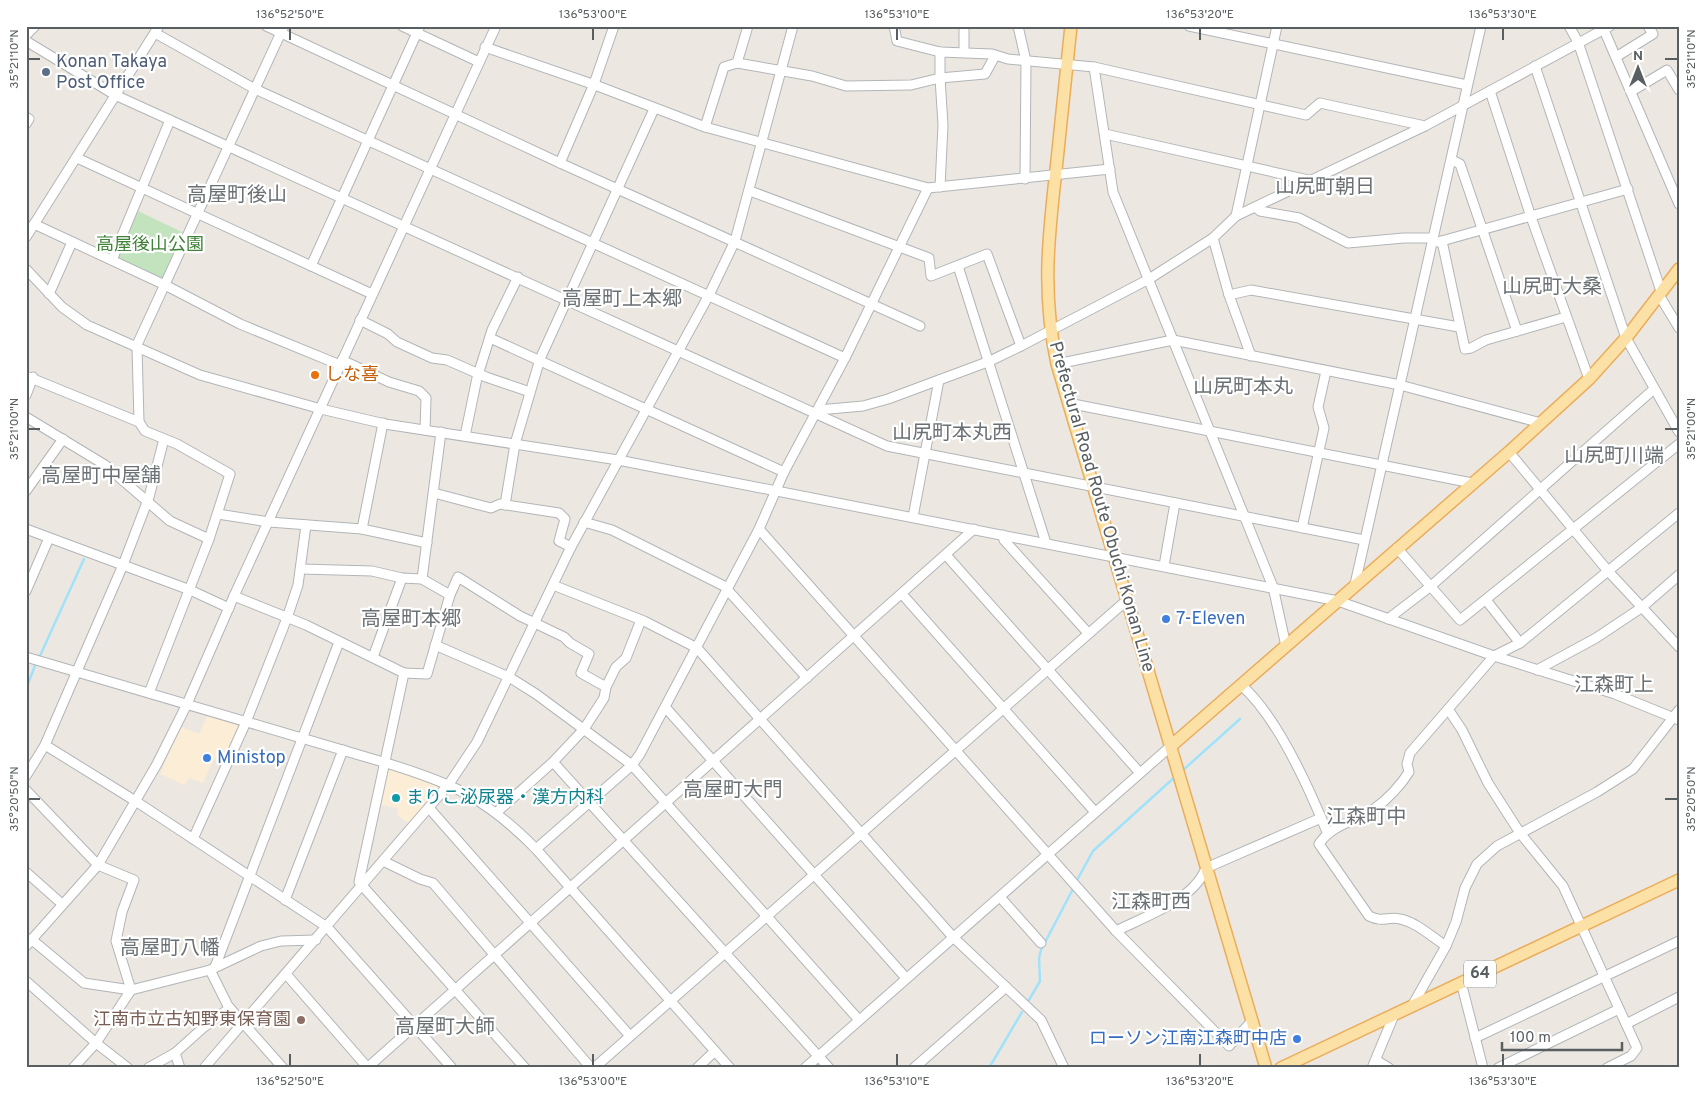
<svg xmlns="http://www.w3.org/2000/svg" width="1705" height="1094" viewBox="0 0 1705 1094" font-family="Overpass,'Noto Sans JP',sans-serif">
  <style>
    .commercial { fill: #fcedd6 }
    .green { fill: #c3e3be }
    .lines { fill: none; stroke-linecap: round; stroke-linejoin: round }
    .stream { stroke: #a1e2fb; stroke-width: 2.5 }
    .minor-casing { stroke: #b2b5b8; stroke-width: 11 }
    .major-casing { stroke: #ebad5b; stroke-width: 14 }
    .minor { stroke: #fff; stroke-width: 9 }
    .major { stroke: #fbe1a6; stroke-width: 11 }
    .ticks { fill: none; stroke: #595e61; stroke-width: 2 }
    .service-dot { fill: #5c6f8a; stroke: #fff; stroke-width: 2 }
    .food-dot { fill: #e8710a; stroke: #fff; stroke-width: 2 }
    .shop-dot { fill: #3f7fe0; stroke: #fff; stroke-width: 2 }
    .culture-dot { fill: #0f9aa8; stroke: #fff; stroke-width: 2 }
    .education-dot { fill: #8d6e63; stroke: #fff; stroke-width: 2 }
    .labels { text-anchor: middle; dominant-baseline: central; stroke-width: 4.5; stroke-linejoin: round; paint-order: stroke }
    .shield { fill: #fff; stroke: #8b8e90; stroke-width: 1 }
    .shield-label { font-size: 16px; font-weight: bold; fill: #595e61 }
    .service-label { font-size: 18px; fill: #4e5e75; stroke: #fff; text-anchor: start }
    .park-label { font-size: 18px; fill: #3f8238; stroke: #fff }
    .food-label { font-size: 18px; fill: #c56008; stroke: #fff; text-anchor: start }
    .street-label { font-size: 18px; fill: #595e61; stroke: #fff }
    .shop-label { font-size: 18px; fill: #366cbe; stroke: #fff; text-anchor: start }
    .culture-label { font-size: 18px; fill: #0d838f; stroke: #fff; text-anchor: start }
    .education-label { font-size: 18px; fill: #785e54; stroke: #fff; text-anchor: end }
    .quarter-label { font-size: 20px; fill: #6a7073; stroke: #fff }
    .neatline { fill: none; stroke: #595e61; stroke-width: 2 }
    .ticks-label { font-size: 12px; text-anchor: middle; fill: #595e61 }
  </style>
  <rect width="100%" height="100%" fill="#ece8e1"/>
  <g class="commercial">
    <polygon points="208,714 243,723 225,762 214,759 203,783 189,778 185,785 160,774 181,727 199,734"/>
    <polygon points="384,763 447,785 411,825 397,815 398,808 375,804"/>
  </g>
  <polygon class="green" points="138,211 182,232 162,279 118,258"/>
  <g class="lines">
    <g class="stream">
      <polyline points="39,658 84,559"/>
      <polyline points="26,689 36,663"/>
      <polyline points="1182,771 1240,719"/>
      <polyline points="1076,882 1093,851 1176,776"/>
      <polyline points="1029,1000 1040,981 1039,958 1041,950 1074,887"/>
      <polyline points="989,1068 1022,1012"/>
    </g>
    <defs>
      <g id="minor">
        <polyline points="266,26 560,163 920,326"/>
        <polyline points="402,26 479,62"/>
        <polyline points="894,26 897,41 940,52 992,54 1008,59 1094,67 1306,115 1320,103 1425,126"/>
        <polyline points="1018,26 1026,61 1025,179"/>
        <polyline points="1189,26 1467,85"/>
        <polyline points="1569,26 1578,42 1661,291"/>
        <polyline points="1604,30 1679,204"/>
        <polyline points="155,33 255,89 845,358"/>
        <polyline points="26,35 35,26"/>
        <polyline points="26,41 115,95 887,446 1364,540"/>
        <polyline points="485,47 595,85 705,127 928,188 1110,169"/>
        <polyline points="964,52 964,26"/>
        <polyline points="1616,57 1653,34 1648,26"/>
        <polyline points="737,63 812,76 846,86 911,85 940,78 985,74 995,56"/>
        <polyline points="1535,66 1626,338 1679,432"/>
        <polyline points="1094,67 1113,192 1273,587 1286,646"/>
        <polyline points="1490,91 1531,217 1589,379"/>
        <polyline points="1632,91 1667,70 1679,90"/>
        <polyline points="26,117 29,119 26,124"/>
        <polyline points="705,127 724,67 737,63 748,26"/>
        <polyline points="1105,134 1313,181"/>
        <polyline points="77,158 372,294"/>
        <polyline points="1452,160 1460,164 1517,331"/>
        <polyline points="560,163 594,84 614,26"/>
        <polyline points="940,187 943,125 940,78 940,52"/>
        <polyline points="750,191 929,258 931,276 987,254 1021,346"/>
        <polyline points="1255,207 1260,211 1299,218 1348,243 1404,238 1434,238"/>
        <polyline points="1236,216 1277,26"/>
        <polyline points="34,224 165,285 240,324 340,365"/>
        <polyline points="26,237 159,26"/>
        <polyline points="1213,238 1229,295 1251,356"/>
        <polyline points="1442,241 1465,349 1471,348 1486,340 1566,317"/>
        <polyline points="1438,242 1628,189"/>
        <polyline points="112,260 170,120"/>
        <polyline points="311,266 420,26"/>
        <polyline points="958,266 1046,543"/>
        <polyline points="26,269 62,307 87,325 200,375 321,409 385,424 618,460 1338,601 1494,656 1615,694 1679,720"/>
        <polyline points="49,294 72,242"/>
        <polyline points="1229,295 1251,290 1459,327"/>
        <polyline points="1659,295 1679,328"/>
        <polyline points="360,320 388,334 397,342 432,358 447,360 486,377 530,392"/>
        <polyline points="490,338 784,472"/>
        <polyline points="136,347 284,26"/>
        <polyline points="137,347 139,422"/>
        <polyline points="342,360 389,382 419,391 426,398 425,430"/>
        <polyline points="1057,364 1173,340 1400,385 1541,423"/>
        <polyline points="26,376 139,422 145,431 177,444 230,474 209,539 149,693"/>
        <polyline points="26,395 33,377"/>
        <polyline points="1068,403 1472,483"/>
        <polyline points="818,410 863,406 888,399 990,361 1021,346 1149,279 1213,238 1236,216 1425,126 1610,26"/>
        <polyline points="26,417 105,465 170,521 209,539"/>
        <polyline points="465,436 477,378 492,330 518,277"/>
        <polyline points="1509,452 1608,571 1679,647"/>
        <polyline points="26,491 63,439"/>
        <polyline points="434,493 491,508 500,504 559,513 565,519 559,541 571,547"/>
        <polyline points="505,505 515,444 540,359 654,109"/>
        <polyline points="218,514 269,522 362,529 427,543"/>
        <polyline points="913,517 939,380"/>
        <polyline points="584,522 612,530 724,586 807,678"/>
        <polyline points="1302,528 1324,428 1318,407 1326,371"/>
        <polyline points="26,529 190,590 229,608"/>
        <polyline points="362,529 383,423"/>
        <polyline points="759,529 1116,931 1229,1046 1251,1022"/>
        <polyline points="1003,535 1004,540 1088,633"/>
        <polyline points="1397,548 1460,620 1679,444"/>
        <polyline points="946,555 1140,773"/>
        <polyline points="1164,566 1175,503"/>
        <polyline points="301,569 372,571 402,578 422,579 450,595"/>
        <polyline points="422,579 441,432"/>
        <polyline points="1355,584 1481,26"/>
        <polyline points="553,585 644,621 697,648 953,937 1041,1020 1064,1068"/>
        <polyline points="26,591 49,538"/>
        <polyline points="902,594 1095,812"/>
        <polyline points="234,596 306,625 404,673 359,882 525,1068"/>
        <polyline points="1486,600 1520,643"/>
        <polyline points="1388,619 1431,586 1654,389"/>
        <polyline points="435,645 509,677 536,694 632,765 859,1020"/>
        <path d="M26,657L383,762C452,783 485,797 536,849L730,1068"/>
        <polyline points="373,657 402,578"/>
        <polyline points="1537,670 1596,638 1641,608 1679,575"/>
        <polyline points="404,673 427,674 450,595 458,577 520,616 564,637 570,643 589,654 581,673 606,687"/>
        <path d="M1241,685C1277,716 1309,788 1327,832"/>
        <polyline points="666,708 906,978"/>
        <polyline points="1448,709 1462,730 1488,783 1520,833 1563,886 1637,1048 1631,1056 1607,1068"/>
        <polyline points="45,745 137,802 327,927 452,1068"/>
        <polyline points="553,762 829,1068"/>
        <polyline points="26,776 45,745 123,565 149,497 164,439"/>
        <polyline points="26,790 98,865 134,880 122,912 116,941 131,990 96,1043 73,1068"/>
        <polyline points="429,808 630,1036"/>
        <polyline points="497,812 553,762 584,729 604,698 606,687 616,667 626,658 641,620"/>
        <polyline points="193,839 246,722 287,618 298,585 306,525"/>
        <polyline points="536,849 632,765 640,754 759,529 784,472 845,358 928,188"/>
        <polyline points="383,861 420,879 433,883 591,1068"/>
        <polyline points="26,872 62,904"/>
        <polyline points="1000,897 1041,943"/>
        <polyline points="285,900 343,750"/>
        <path d="M1116,931C1146,916 1194,900 1206,868L1321,818"/>
        <polyline points="31,939 84,983 131,990 210,970 261,946 281,941 316,940"/>
        <polyline points="26,946 98,865 157,764 187,704 234,596 496,26"/>
        <path d="M1446,946C1432,937 1416,922 1400,919C1388,916 1383,923 1369,916L1319,844C1332,824 1355,822 1374,809C1387,800 1401,785 1409,772L1407,764L1410,753L1494,656L1520,643L1679,513"/>
        <polyline points="215,967 339,642"/>
        <polyline points="210,970 228,1006 283,1068"/>
        <polyline points="286,974 368,1068"/>
        <polyline points="26,981 96,1043 128,1068"/>
        <polyline points="1461,982 1483,1068"/>
        <polyline points="1412,1006 1446,946 1456,922 1465,888 1477,864 1497,846 1597,792 1633,769 1679,710"/>
        <polyline points="1626,1024 1679,997"/>
        <polyline points="1475,1038 1679,941"/>
        <polyline points="175,1053 180,1068"/>
        <polyline points="1376,1060 1389,1068"/>
        <polyline points="148,1068 175,1053 204,1027 230,1008"/>
        <polyline points="204,1068 449,784 477,742 571,547 709,295 735,241 793,26"/>
        <polyline points="367,1068 974,529"/>
        <polyline points="594,1068 1127,600"/>
        <polyline points="697,1068 715,1051"/>
        <polyline points="805,1068 1171,746"/>
        <polyline points="914,1068 1006,987"/>
        <polyline points="1372,1068 1394,1015"/>
        <polyline points="1498,1068 1619,1009"/>
      </g>
      <g id="major">
        <path d="M1071,26C1066,74 1061,122 1056,170C1048,240 1042,294 1057,364L1266,1068"/>
        <polyline points="1171,746 1509,452 1589,379 1626,338 1679,269"/>
        <polyline points="1281,1068 1679,880"/>
      </g>
    </defs>
    <use href="#minor" class="minor-casing"/>
    <use href="#major" class="major-casing"/>
    <use href="#minor" class="minor"/>
    <use href="#major" class="major"/>
  </g>
  <path class="ticks" d="M290,28V40M593,28V40M897,28V40M1200,28V40M1503,28V40M28,59H40M1665,59H1678M28,429H40M1665,429H1678M28,799H40M1665,799H1678M290,1054V1066M593,1054V1066M897,1054V1066M1200,1054V1066M1503,1054V1066"/>
  <circle class="service-dot" cx="46" cy="72" r="5"/>
  <circle class="food-dot" cx="315" cy="375" r="5"/>
  <g class="shop-dot">
    <circle cx="1166" cy="619" r="5"/>
    <circle cx="207" cy="758" r="5"/>
    <circle cx="1297" cy="1039" r="5"/>
  </g>
  <circle class="culture-dot" cx="396" cy="798" r="5"/>
  <circle class="education-dot" cx="301" cy="1020" r="5"/>
  <g class="labels">
    <rect class="shield" x="1464" y="960.5" width="32" height="27" rx="4"/>
    <g class="shield-label">
      <text x="1480" y="974">64</text>
    </g>
    <g class="service-label">
      <text x="56" y="62">Konan Takaya<tspan x="56" dy="21">Post Office</tspan></text>
    </g>
    <g class="park-label">
      <text x="150" y="245">高屋後山公園</text>
    </g>
    <g class="food-label">
      <text x="325" y="375">しな喜</text>
    </g>
    <g class="street-label">
      <text transform="translate(1101 507) rotate(74)">Prefectural Road Route Obuchi Konan Line</text>
    </g>
    <g class="shop-label">
      <text x="1176" y="619">7-Eleven</text>
      <text x="217" y="758">Ministop</text>
      <text x="1287" y="1039" text-anchor="end">ローソン江南江森町中店</text>
    </g>
    <g class="culture-label">
      <text x="406" y="798">まりこ泌尿器・漢方内科</text>
    </g>
    <g class="education-label">
      <text x="291" y="1020">江南市立古知野東保育園</text>
    </g>
    <g class="quarter-label">
      <text x="1325" y="188">山尻町朝日</text>
      <text x="237" y="196">高屋町後山</text>
      <text x="1552" y="288">山尻町大桑</text>
      <text x="622" y="300">高屋町上本郷</text>
      <text x="1243" y="388">山尻町本丸</text>
      <text x="952" y="434">山尻町本丸西</text>
      <text x="1614" y="457">山尻町川端</text>
      <text x="101" y="477">高屋町中屋舗</text>
      <text x="411" y="620">高屋町本郷</text>
      <text x="1614" y="686">江森町上</text>
      <text x="733" y="791">高屋町大門</text>
      <text x="1366" y="818">江森町中</text>
      <text x="1151" y="903">江森町西</text>
      <text x="170" y="949">高屋町八幡</text>
      <text x="445" y="1028">高屋町大師</text>
    </g>
  </g>
  <rect width="1705" height="1094" fill="none" stroke="#ffffff" stroke-width="55"/>
  <g transform="translate(1638 68)" stroke="#ffffff" stroke-width="4" paint-order="stroke">
  <path d="M0-4L9 19L0 12L-9 19Z" fill="#595e61"/>
  <text y="-8" font-size="14" font-weight="bold" text-anchor="middle" fill="#595e61">N</text>
  </g>
  <path d="M1502 1042v8h120v-8" fill="none" stroke="#595e61" stroke-width="2.5"/>
  <text x="1510" y="1042" font-size="15" fill="#595e61" stroke="#ffffff" stroke-width="4" paint-order="stroke">100 m</text>
  <rect x="28" y="28" width="1650" height="1038" class="neatline"/>
  <g class="ticks-label">
    <text x="290" y="18">136°52'50"E</text>
    <text x="593" y="18">136°53'00"E</text>
    <text x="897" y="18">136°53'10"E</text>
    <text x="1200" y="18">136°53'20"E</text>
    <text x="1503" y="18">136°53'30"E</text>
    <text transform="translate(14 59) rotate(-90)" y="4">35°21'10"N</text>
    <text transform="translate(1691 59) rotate(-90)" y="4">35°21'10"N</text>
    <text transform="translate(14 429) rotate(-90)" y="4">35°21'00"N</text>
    <text transform="translate(1691 429) rotate(-90)" y="4">35°21'00"N</text>
    <text transform="translate(14 799) rotate(-90)" y="4">35°20'50"N</text>
    <text transform="translate(1691 799) rotate(-90)" y="4">35°20'50"N</text>
    <text x="290" y="1085">136°52'50"E</text>
    <text x="593" y="1085">136°53'00"E</text>
    <text x="897" y="1085">136°53'10"E</text>
    <text x="1200" y="1085">136°53'20"E</text>
    <text x="1503" y="1085">136°53'30"E</text>
  </g>
</svg>
